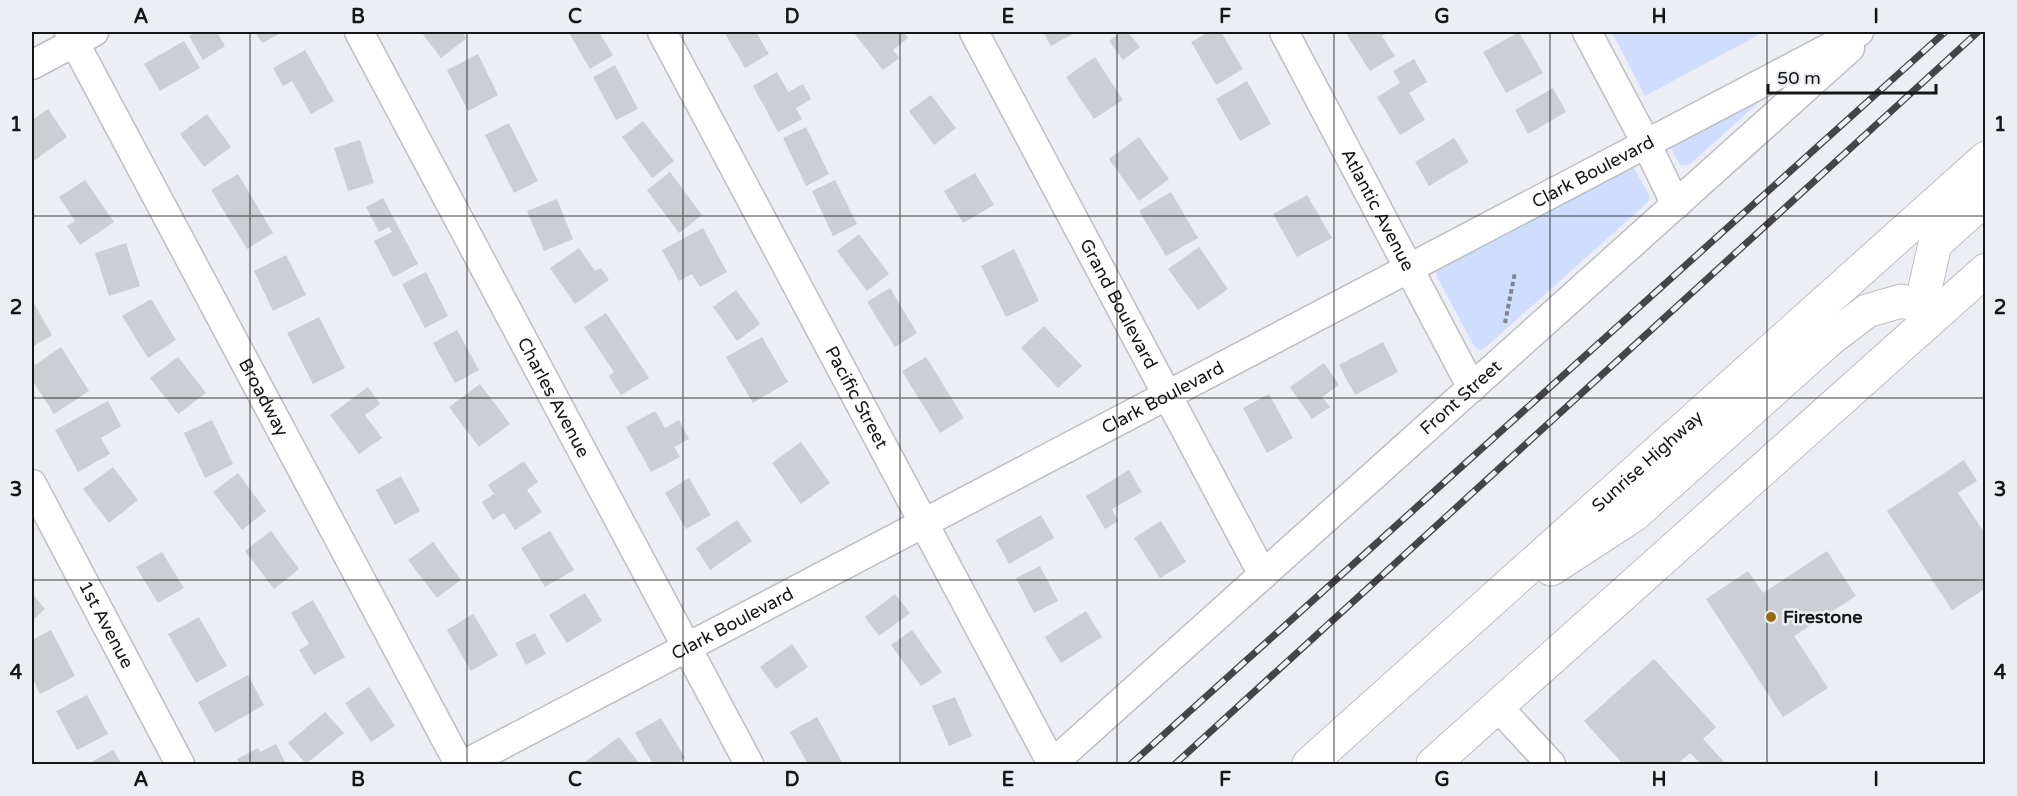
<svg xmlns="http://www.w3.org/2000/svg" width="2017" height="796" viewBox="0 0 2017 796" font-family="'Varela Round',sans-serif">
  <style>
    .green { fill: #cfddfe }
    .building { fill: #cbced3 }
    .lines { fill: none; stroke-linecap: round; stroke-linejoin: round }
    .minor-casing { stroke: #bbbec3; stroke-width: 31 }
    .highway-casing { stroke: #bbbec3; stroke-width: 35 }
    .path { stroke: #838589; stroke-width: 4; stroke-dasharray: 4.5 3; stroke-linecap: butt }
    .minor { stroke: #fff; stroke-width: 28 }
    .highway { stroke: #fff; stroke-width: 33 }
    .rail-casing { stroke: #444548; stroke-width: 7 }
    .rail { stroke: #eceef4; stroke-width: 4.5; stroke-dasharray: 14; stroke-linecap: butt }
    .grid { fill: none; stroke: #151618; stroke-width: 1.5; stroke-opacity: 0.55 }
    .poi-dot { fill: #976a19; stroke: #eceef4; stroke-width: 2 }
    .labels { text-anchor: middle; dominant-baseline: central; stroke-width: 5; stroke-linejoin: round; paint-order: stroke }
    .street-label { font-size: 18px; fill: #151618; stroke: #eceef4 }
    .poi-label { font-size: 18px; font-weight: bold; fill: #151618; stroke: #eceef4; text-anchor: start }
    .neatline { fill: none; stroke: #151618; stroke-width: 2 }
    .grid-label { font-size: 20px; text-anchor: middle; font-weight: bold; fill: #151618 }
  </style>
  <rect width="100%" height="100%" fill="#eceef4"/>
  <g class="green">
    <polygon points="1612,32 1764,32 1645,96"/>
    <polygon points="1769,93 1690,164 1687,166 1680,165 1670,146"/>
    <polygon points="1626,167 1634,168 1650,197 1648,202 1485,348 1479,350 1474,346 1438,279 1436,272 1438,267"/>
  </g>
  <g class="building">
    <polygon points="196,32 217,32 225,46 203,60 189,36"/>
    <polygon points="255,32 283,32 262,43"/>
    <polygon points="421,32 462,32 467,38 441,58"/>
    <polygon points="572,32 599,32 613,55 590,69 569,33"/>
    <polygon points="724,32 756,32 769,54 745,68"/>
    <polygon points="853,32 903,32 908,38 893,50 899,58 883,70"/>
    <polygon points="1043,32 1076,32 1051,46"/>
    <polygon points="1121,32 1128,32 1140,47 1123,60 1109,41"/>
    <polygon points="1209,32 1221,32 1243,69 1216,85 1191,42"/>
    <polygon points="1352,32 1389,32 1382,36 1395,56 1370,71 1347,35"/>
    <polygon points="1519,32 1543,73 1506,93 1483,52"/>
    <polygon points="184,41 200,68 160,91 144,64"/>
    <polygon points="305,50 334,101 311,114 292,81 283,86 273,68"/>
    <polygon points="478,54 498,95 468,111 447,70"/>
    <polygon points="1095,57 1123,100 1094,119 1066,77"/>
    <polygon points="1414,59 1427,82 1409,93 1425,120 1400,135 1377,97 1400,83 1393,71"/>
    <polygon points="615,65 638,109 616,120 593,77"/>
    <polygon points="777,72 788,92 803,84 811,99 796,108 802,119 778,132 753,86"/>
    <polygon points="1247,81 1271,124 1240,141 1216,99"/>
    <polygon points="1553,88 1566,112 1528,134 1515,110"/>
    <polygon points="931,95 956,128 934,145 909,111"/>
    <polygon points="48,109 67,137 32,162 32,120"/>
    <polygon points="207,114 231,147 204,167 180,134"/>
    <polygon points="643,121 674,161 652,178 622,137"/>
    <polygon points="509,123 538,181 514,193 485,135"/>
    <polygon points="806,127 829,174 806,186 783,138"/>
    <polygon points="1139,137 1169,179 1139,201 1109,159"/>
    <polygon points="1454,138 1469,162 1429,186 1415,162"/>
    <polygon points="360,140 374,183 348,191 334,148"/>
    <polygon points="670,172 702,215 679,233 647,190"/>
    <polygon points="975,173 994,205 963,223 944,191"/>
    <polygon points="238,174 273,233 247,249 211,190"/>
    <polygon points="85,180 114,222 80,245 67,226 75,221 59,197"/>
    <polygon points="835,180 857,224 833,236 812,191"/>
    <polygon points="1171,192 1198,238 1166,256 1139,211"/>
    <polygon points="1307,195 1332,238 1297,257 1273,214"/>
    <polygon points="383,198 418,264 393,277 374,241 392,232 389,227 379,232 366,207"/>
    <polygon points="557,199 573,239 544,251 527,211"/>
    <polygon points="703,228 727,272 700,287 692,274 679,281 662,250"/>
    <polygon points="859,234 889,274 867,291 837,251"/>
    <polygon points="126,243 140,286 109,296 95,253"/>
    <polygon points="1199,247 1228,289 1198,310 1168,269"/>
    <polygon points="579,248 595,271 601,268 609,280 575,304 550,268"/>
    <polygon points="1014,249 1039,301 1006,317 981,266"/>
    <polygon points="286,255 306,295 273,311 254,271"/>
    <polygon points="426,272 448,316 425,328 402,284"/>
    <polygon points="890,288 917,333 895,347 867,302"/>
    <polygon points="736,290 760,324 737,341 713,307"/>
    <polygon points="151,299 176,340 148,358 122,316"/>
    <polygon points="32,300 52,335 32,347"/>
    <polygon points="606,313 649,378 621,395 609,376 614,372 584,327"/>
    <polygon points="319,317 345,368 313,384 287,333"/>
    <polygon points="1044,326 1082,366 1058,388 1021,348"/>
    <polygon points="457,330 479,370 455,383 433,343"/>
    <polygon points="762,337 788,382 753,403 726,357"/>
    <polygon points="1383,342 1398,372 1355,395 1339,365"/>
    <polygon points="61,347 89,391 54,414 32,380 32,367"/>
    <polygon points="178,357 206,393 178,414 150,378"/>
    <polygon points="926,357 964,418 940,433 902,371"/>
    <polygon points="1324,363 1339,385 1322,397 1330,407 1312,419 1290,387"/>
    <polygon points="480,384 510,424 479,447 449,407"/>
    <polygon points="368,387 380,404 365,415 382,438 359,454 330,415"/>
    <polygon points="1269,394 1293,438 1267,453 1243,408"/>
    <polygon points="108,401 121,426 101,438 110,454 78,472 55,430"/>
    <polygon points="655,411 665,428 679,420 689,439 674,447 680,457 651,472 626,427"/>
    <polygon points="212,420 233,464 205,478 184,433"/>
    <polygon points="801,442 830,483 801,504 772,463"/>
    <polygon points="1964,460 1977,481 1958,493 1986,535 1986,588 1952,610 1887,511"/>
    <polygon points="524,461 538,482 527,490 542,512 515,530 504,513 493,520 482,502 494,494 488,485"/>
    <polygon points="113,467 138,500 109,523 83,489"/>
    <polygon points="1129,470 1142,492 1112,509 1118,521 1105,529 1086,496"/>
    <polygon points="238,473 266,511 242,530 213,492"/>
    <polygon points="401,476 420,511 395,525 376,490"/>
    <polygon points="689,478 711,515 686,529 665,493"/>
    <polygon points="1041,515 1054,538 1009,564 996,540"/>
    <polygon points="737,520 752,541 710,570 696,548"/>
    <polygon points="1161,521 1186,562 1160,578 1134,538"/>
    <polygon points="271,531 299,569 274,589 245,551"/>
    <polygon points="550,531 574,570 545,587 521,548"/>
    <polygon points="433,542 461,580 437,598 408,560"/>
    <polygon points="1827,551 1856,596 1794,636 1828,688 1783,717 1706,599 1748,571 1763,593"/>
    <polygon points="162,552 184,588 158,603 136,567"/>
    <polygon points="1040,566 1058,601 1034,613 1016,578"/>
    <polygon points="32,593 45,609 32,621"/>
    <polygon points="585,593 602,621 567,643 549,615"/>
    <polygon points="895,594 910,613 879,636 865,617"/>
    <polygon points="313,600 345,657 314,675 299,650 309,644 291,613"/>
    <polygon points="1086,611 1102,637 1061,663 1045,637"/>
    <polygon points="473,614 498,655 471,671 447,630"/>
    <polygon points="199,617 227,666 196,683 168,634"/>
    <polygon points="51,630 75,676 40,694 32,677 32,640"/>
    <polygon points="912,630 942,672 921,686 891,645"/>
    <polygon points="535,633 546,654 526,665 515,643"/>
    <polygon points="792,644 808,667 776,689 760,667"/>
    <polygon points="1654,659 1716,727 1703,739 1726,764 1701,764 1690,753 1677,764 1623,764 1584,721"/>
    <polygon points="248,675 264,705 215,733 198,702"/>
    <polygon points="369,687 395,726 371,742 345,703"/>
    <polygon points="87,695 108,734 77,750 56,711"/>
    <polygon points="955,697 972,736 949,746 932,706"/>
    <polygon points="325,712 344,733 306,764 288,743"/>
    <polygon points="817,717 843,764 808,764 790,732"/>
    <polygon points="661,718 685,758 675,764 653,764 635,733"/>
    <polygon points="619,737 640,764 582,764"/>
    <polygon points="276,744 286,764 240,764 237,759 258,748 260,752"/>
    <polygon points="113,750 122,764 88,764"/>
  </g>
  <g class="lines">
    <defs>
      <g id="minor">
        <path id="s1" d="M69,32L459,764"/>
        <path id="s2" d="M359,32L749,764"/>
        <path id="s3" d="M662,32L1052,764"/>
        <path id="s4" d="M974,32L1263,575"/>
        <path id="s5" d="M1284,32L1472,388"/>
        <polyline points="1587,32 1646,143 1676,205"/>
        <polyline points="32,65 94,32"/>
        <path id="s6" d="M32,484L180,764"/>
        <polyline points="1497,706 1551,764"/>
        <path id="s7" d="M465,764L1859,32"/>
        <path id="s8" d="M1052,764L1850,48"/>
      </g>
      <g id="highway">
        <polyline points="1921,306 1935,244 1986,198"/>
        <polyline points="1551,569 1634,515 1829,340 1867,311 1901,301 1921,306 1931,318"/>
        <path id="s9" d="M1309,764L1986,158"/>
        <polyline points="1433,764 1986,270"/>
      </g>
    </defs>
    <use href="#minor" class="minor-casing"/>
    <use href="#highway" class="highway-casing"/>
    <polyline class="path" points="1505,323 1515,272"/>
    <use href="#minor" class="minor"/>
    <use href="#highway" class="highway"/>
    <defs>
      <g id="rail">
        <polyline points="1131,764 1945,32"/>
        <polyline points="1175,764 1978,32"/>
      </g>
    </defs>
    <use href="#rail" class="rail-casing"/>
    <use href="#rail" class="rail"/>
  </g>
  <path class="grid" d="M250,32V764M467,32V764M683,32V764M900,32V764M1117,32V764M1334,32V764M1550,32V764M1767,32V764M32,216H1986M32,398H1986M32,580H1986"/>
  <circle class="poi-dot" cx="1771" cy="617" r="6"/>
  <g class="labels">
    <g class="street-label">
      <text stroke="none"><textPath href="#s7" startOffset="1274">Clark Boulevard</textPath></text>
      <text stroke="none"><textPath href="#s5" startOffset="201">Atlantic Avenue</textPath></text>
      <text stroke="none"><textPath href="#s4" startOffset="308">Grand Boulevard</textPath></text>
      <text stroke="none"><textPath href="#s1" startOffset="414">Broadway</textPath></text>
      <text stroke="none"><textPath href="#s2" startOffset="414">Charles Avenue</textPath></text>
      <text stroke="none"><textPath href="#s3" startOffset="414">Pacific Street</textPath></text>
      <text stroke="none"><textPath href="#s7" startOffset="788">Clark Boulevard</textPath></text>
      <text stroke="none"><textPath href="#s8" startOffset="549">Front Street</textPath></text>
      <text stroke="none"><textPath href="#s9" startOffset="454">Sunrise Highway</textPath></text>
      <text stroke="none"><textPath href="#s6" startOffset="159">1st Avenue</textPath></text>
      <text stroke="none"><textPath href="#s7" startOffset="302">Clark Boulevard</textPath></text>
    </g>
    <g class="poi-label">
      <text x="1783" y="617">Firestone</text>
    </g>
  </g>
  <rect width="2017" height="796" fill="none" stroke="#eceef4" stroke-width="66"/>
  <path d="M1768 84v9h168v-9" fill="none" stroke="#151618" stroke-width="3"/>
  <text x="1777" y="84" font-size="18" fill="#151618" stroke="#eceef4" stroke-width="4.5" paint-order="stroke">50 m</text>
  <rect x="33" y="33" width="1951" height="730" class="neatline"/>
  <g class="grid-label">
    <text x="141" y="23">A</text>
    <text x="358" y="23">B</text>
    <text x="575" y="23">C</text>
    <text x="792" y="23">D</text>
    <text x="1008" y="23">E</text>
    <text x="1225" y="23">F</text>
    <text x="1442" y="23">G</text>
    <text x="1659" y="23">H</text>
    <text x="1876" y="23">I</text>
    <text x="16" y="131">1</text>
    <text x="2000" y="131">1</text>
    <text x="16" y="314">2</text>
    <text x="2000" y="314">2</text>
    <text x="16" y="496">3</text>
    <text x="2000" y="496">3</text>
    <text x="16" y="679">4</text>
    <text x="2000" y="679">4</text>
    <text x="141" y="786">A</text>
    <text x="358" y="786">B</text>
    <text x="575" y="786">C</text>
    <text x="792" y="786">D</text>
    <text x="1008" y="786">E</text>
    <text x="1225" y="786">F</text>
    <text x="1442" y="786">G</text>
    <text x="1659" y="786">H</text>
    <text x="1876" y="786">I</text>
  </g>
</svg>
